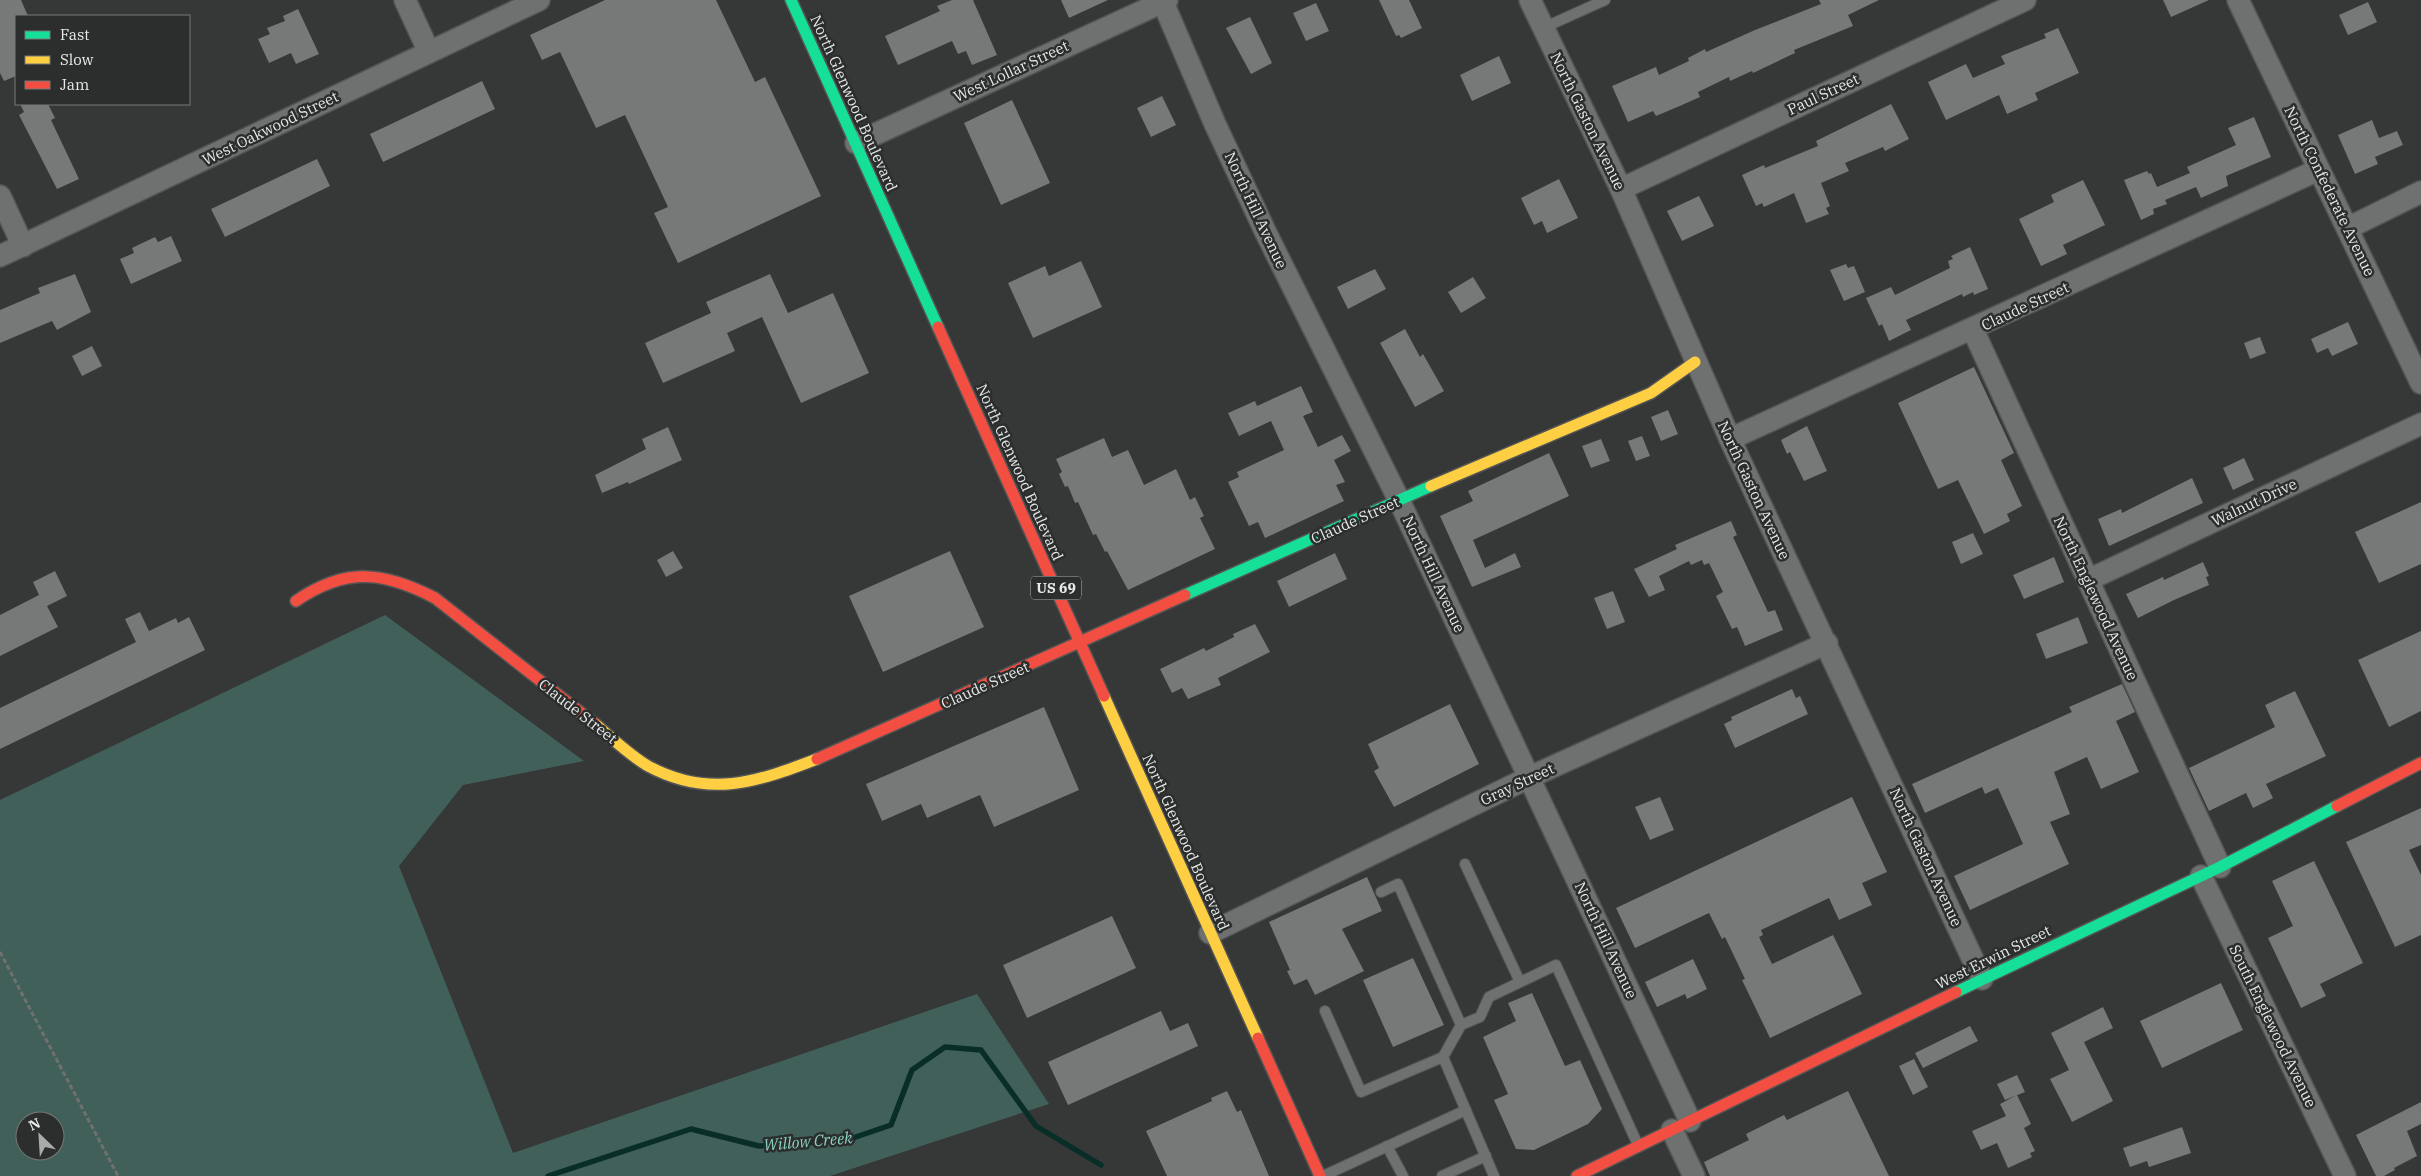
<svg xmlns="http://www.w3.org/2000/svg" width="2421" height="1176" viewBox="0 0 2421 1176" font-family="'IBM Plex Serif',serif">
  <style>
    .green { fill: #41605a; fill-rule: evenodd }
    .lines { fill: none; stroke-linecap: round; stroke-linejoin: round }
    .stream { stroke: #092e28; stroke-width: 5.5 }
    .building { fill: #777878 }
    .lane-casing { stroke: #535454; stroke-width: 12 }
    .street-casing { stroke: #535454; stroke-width: 24 }
    .fast-casing { stroke: #535454; stroke-width: 14 }
    .slow-casing { stroke: #535454; stroke-width: 14 }
    .jam-casing { stroke: #535454; stroke-width: 14 }
    .path { stroke: #6f7170; stroke-width: 3; stroke-dasharray: 5 2.5; stroke-linecap: butt }
    .lane { stroke: #6f7170; stroke-width: 10 }
    .street { stroke: #6f7170; stroke-width: 21 }
    .fast { stroke: #16e098; stroke-width: 11 }
    .slow { stroke: #ffcf43; stroke-width: 11 }
    .jam { stroke: #f24e42; stroke-width: 11 }
    .labels { text-anchor: middle; dominant-baseline: central; stroke-width: 5; stroke-linejoin: round; paint-order: stroke }
    .shield { fill: #2b2e2d; stroke: #afb1b1; stroke-width: 1 }
    .shield-label { font-size: 14px; font-weight: bold; fill: #e7e9e9 }
    .street-label { font-size: 15px; fill: #e7e9e9; stroke: #2b2e2d }
    .water-label { font-size: 16px; font-style: italic; fill: #89d1c3; stroke: #2b2e2d }
  </style>
  <rect width="100%" height="100%" fill="#363737"/>
  <path class="green" d="M385,615L584,761L463,785L399,866L513,1153L977,994L1049,1104L830,1176H0V800ZM25,1121H55V1151H25Z"/>
  <g class="lines">
    <polyline class="stream" points="548,1176 691,1129 759,1146 847,1140 891,1125 912,1070 945,1047 981,1050 1036,1126 1101,1165"/>
  </g>
  <g class="building">
    <polygon points="0,0 21,0 28,16 16,16 16,76 4,81 0,73"/>
    <polygon points="605,0 716,0 755,82 765,77 821,196 678,263 654,213 668,207 625,115 596,128 560,52 542,60 530,35"/>
    <polygon points="952,0 973,0 997,55 972,65 966,51 958,54 952,41 898,65 885,36 940,11 937,6"/>
    <polygon points="1061,0 1108,0 1069,18"/>
    <polygon points="1379,0 1409,0 1422,28 1401,38 1399,35 1396,36"/>
    <polygon points="1819,0 1879,0 1848,15 1853,26 1794,50 1795,53 1753,73 1752,71 1730,81 1729,77 1698,92 1700,97 1682,105 1656,116 1653,111 1628,122 1612,86 1656,67 1659,75 1689,61 1688,58 1705,49 1706,52 1755,30 1821,4"/>
    <polygon points="2163,0 2209,0 2171,17"/>
    <polygon points="2368,2 2377,22 2348,35 2339,15"/>
    <polygon points="1316,3 1329,31 1306,41 1293,13"/>
    <polygon points="298,9 319,54 296,64 291,53 269,63 258,39 270,34 267,28 285,21 283,16"/>
    <polygon points="1250,17 1272,63 1251,74 1226,28"/>
    <polygon points="2058,28 2079,73 2035,93 2038,100 2007,114 1999,95 1946,120 1928,82 1966,64 1973,78 2005,64 2001,56 2046,38 2044,34"/>
    <polygon points="1499,56 1511,83 1472,101 1460,75"/>
    <polygon points="482,81 495,109 383,162 370,134"/>
    <polygon points="1162,96 1176,125 1151,137 1137,108"/>
    <polygon points="1012,100 1050,183 1001,205 964,123"/>
    <polygon points="20,104 48,104 55,118 51,120 79,179 57,189 19,115 24,112"/>
    <polygon points="1891,104 1909,139 1885,151 1883,147 1845,163 1849,171 1821,183 1830,206 1826,208 1829,214 1806,223 1794,193 1764,207 1762,203 1756,206 1742,175 1764,165 1765,168 1818,146 1816,141"/>
    <polygon points="2254,117 2271,157 2226,176 2228,186 2201,198 2196,187 2165,200 2167,204 2153,209 2154,214 2141,220 2124,180 2147,171 2149,174 2151,173 2157,187 2190,173 2187,167 2236,145 2228,128"/>
    <polygon points="2372,120 2379,138 2397,131 2403,145 2375,157 2378,164 2355,174 2338,135"/>
    <polygon points="317,159 330,186 225,237 211,209"/>
    <polygon points="1559,179 1578,218 1547,233 1542,221 1534,225 1521,198"/>
    <polygon points="2083,180 2105,225 2063,245 2067,254 2041,266 2019,219 2054,202 2051,195"/>
    <polygon points="1699,196 1714,226 1682,241 1667,211"/>
    <polygon points="171,236 182,261 131,284 120,259 134,253 132,248 155,237 158,242"/>
    <polygon points="1970,247 1988,289 1974,295 1973,292 1963,297 1962,294 1906,320 1911,330 1889,341 1882,324 1879,326 1866,298 1891,287 1895,295 1950,268 1948,261 1953,259 1951,256"/>
    <polygon points="1081,261 1102,307 1033,338 1008,283 1045,266 1049,276"/>
    <polygon points="1846,264 1848,268 1854,266 1865,292 1844,301 1830,270"/>
    <polygon points="1375,269 1386,289 1348,309 1337,287"/>
    <polygon points="75,274 91,312 57,330 52,321 0,343 0,310 40,293 38,288"/>
    <polygon points="770,274 788,313 833,293 869,373 801,403 762,317 727,333 735,351 663,383 645,343 711,313 706,302"/>
    <polygon points="1473,277 1486,298 1461,313 1448,292"/>
    <polygon points="2348,322 2358,344 2332,356 2328,348 2317,353 2311,339"/>
    <polygon points="1405,329 1420,357 1423,354 1444,391 1415,407 1380,343"/>
    <polygon points="2260,337 2266,353 2250,359 2244,343"/>
    <polygon points="92,346 102,366 82,376 72,356"/>
    <polygon points="1974,367 2014,453 2001,460 2022,506 2007,514 2010,521 1984,534 1958,480 1938,489 1898,403"/>
    <polygon points="1301,386 1313,412 1303,416 1318,447 1342,435 1351,451 1334,460 1345,482 1336,485 1344,501 1265,538 1258,522 1249,526 1228,482 1239,477 1237,472 1284,450 1271,421 1239,436 1228,413 1255,401 1257,406"/>
    <polygon points="1668,410 1678,434 1661,441 1651,417"/>
    <polygon points="1807,426 1827,471 1804,481 1790,452 1787,454 1781,440"/>
    <polygon points="668,427 682,460 629,484 628,482 602,493 595,475 646,449 642,439"/>
    <polygon points="1642,436 1650,456 1636,461 1628,441"/>
    <polygon points="1104,438 1112,457 1128,450 1144,485 1176,469 1190,500 1195,497 1204,516 1200,518 1215,549 1128,590 1107,551 1105,552 1096,534 1093,535 1078,502 1075,503 1068,486 1065,487 1059,474 1062,472 1056,459"/>
    <polygon points="1601,439 1610,461 1591,468 1582,446"/>
    <polygon points="1549,453 1569,496 1473,540 1485,568 1515,553 1521,567 1472,587 1440,516 1473,501 1468,491"/>
    <polygon points="2244,458 2254,480 2233,490 2223,468"/>
    <polygon points="2192,478 2203,503 2109,546 2098,519 2121,509 2122,513"/>
    <polygon points="2421,502 2421,564 2379,583 2355,532"/>
    <polygon points="1731,521 1737,535 1733,537 1768,612 1775,610 1783,630 1745,646 1737,627 1732,629 1716,596 1723,592 1709,563 1704,565 1702,560 1691,565 1689,561 1659,576 1665,590 1649,597 1634,569 1677,549 1675,545"/>
    <polygon points="1973,533 1983,554 1961,564 1952,542"/>
    <polygon points="673,551 683,568 666,577 657,560"/>
    <polygon points="950,551 984,627 883,672 849,596"/>
    <polygon points="1335,553 1347,579 1289,607 1277,581"/>
    <polygon points="2054,557 2064,582 2024,599 2013,575"/>
    <polygon points="2203,562 2209,576 2206,577 2209,585 2174,600 2138,618 2126,594 2163,577 2164,580"/>
    <polygon points="55,571 67,596 47,606 58,627 0,656 0,615 39,595 33,582"/>
    <polygon points="1613,591 1625,622 1607,629 1594,598"/>
    <polygon points="140,612 149,631 176,618 178,623 189,617 205,650 0,749 0,708 136,642 125,619"/>
    <polygon points="2078,617 2088,643 2046,659 2036,634"/>
    <polygon points="1255,624 1270,652 1218,678 1221,685 1188,699 1182,688 1172,693 1160,669 1204,648 1206,651 1234,637 1233,634"/>
    <polygon points="2421,631 2421,711 2389,727 2358,660"/>
    <polygon points="2122,684 2135,712 2116,721 2139,772 2101,789 2087,757 2054,772 2070,814 2050,822 2069,864 1970,910 1954,876 2023,844 1998,788 1985,794 1982,787 1925,813 1912,784 2072,712 2069,707"/>
    <polygon points="1792,689 1796,698 1800,696 1808,714 1735,748 1724,724 1732,720 1731,717"/>
    <polygon points="2295,691 2326,756 2266,784 2273,798 2253,808 2246,793 2209,811 2189,768 2275,727 2265,705"/>
    <polygon points="1450,704 1479,764 1394,807 1374,771 1379,768 1368,744"/>
    <polygon points="1044,707 1079,790 994,827 980,795 927,818 921,804 882,821 866,784"/>
    <polygon points="1660,797 1674,830 1650,840 1635,807"/>
    <polygon points="1852,797 1887,872 1862,883 1872,905 1839,920 1829,898 1761,930 1763,935 1759,937 1772,964 1833,935 1862,994 1770,1038 1742,980 1745,979 1725,937 1722,939 1709,913 1635,948 1616,908"/>
    <polygon points="2421,808 2421,845 2409,850 2421,875 2421,935 2395,947 2346,842"/>
    <polygon points="2314,861 2363,963 2320,984 2326,996 2301,1008 2268,938 2293,926 2272,881"/>
    <polygon points="1367,877 1382,911 1342,929 1364,971 1315,995 1307,979 1294,985 1287,971 1290,970 1269,922"/>
    <polygon points="1112,916 1136,968 1027,1018 1003,965"/>
    <polygon points="1413,958 1444,1025 1393,1047 1363,980"/>
    <polygon points="1693,959 1707,989 1687,999 1685,994 1657,1007 1645,982"/>
    <polygon points="2221,983 2243,1030 2162,1068 2140,1021"/>
    <polygon points="1532,993 1565,1066 1580,1060 1602,1109 1588,1124 1534,1150 1516,1149 1494,1100 1508,1094 1483,1037 1516,1021 1508,1003"/>
    <polygon points="2103,1007 2113,1028 2084,1042 2113,1101 2072,1122 2050,1079 2069,1070 2051,1033"/>
    <polygon points="1161,1011 1170,1031 1188,1023 1198,1046 1068,1105 1048,1062"/>
    <polygon points="1970,1026 1978,1041 1923,1068 1915,1053"/>
    <polygon points="1914,1059 1928,1087 1913,1095 1899,1066"/>
    <polygon points="2017,1075 2025,1092 2005,1100 1997,1084"/>
    <polygon points="1227,1091 1237,1112 1241,1110 1269,1176 1167,1176 1146,1131 1212,1101 1211,1098"/>
    <polygon points="1848,1091 1889,1176 1710,1176 1704,1162 1749,1140 1746,1134 1784,1115 1787,1120"/>
    <polygon points="2017,1095 2031,1124 2024,1128 2035,1151 2030,1153 2032,1157 2008,1168 1997,1143 1981,1150 1972,1131 2006,1116 2000,1104"/>
    <polygon points="2421,1102 2421,1124 2407,1131 2417,1156 2394,1168 2395,1170 2384,1176 2376,1176 2356,1135"/>
    <polygon points="2182,1127 2191,1153 2149,1167 2147,1161 2130,1167 2123,1148"/>
  </g>
  <g class="lines">
    <defs>
      <g id="lane">
        <polyline points="1543,28 1605,0"/>
        <polyline points="1465,864 1520,982"/>
        <polyline points="1381,892 1398,884 1461,1025 1443,1057"/>
        <polyline points="1325,1011 1361,1092 1443,1057 1494,1176"/>
        <polyline points="1461,1025 1480,1017 1489,997 1556,965 1638,1145"/>
        <polyline points="1387,1146 1403,1176"/>
        <polyline points="1323,1176 1466,1110"/>
        <polyline points="1442,1176 1486,1156"/>
      </g>
      <g id="street">
        <polyline points="405,0 429,52"/>
        <polyline points="1162,0 1215,124 1266,233 1399,500 1690,1121"/>
        <polyline points="1530,0 1621,189 1730,439 1982,979"/>
        <polyline points="2238,0 2421,383"/>
        <polyline points="856,143 1167,0"/>
        <polyline points="1621,189 2025,0"/>
        <polyline points="0,196 23,246"/>
        <polyline points="2348,228 2421,192"/>
        <polyline points="0,256 539,0"/>
        <polyline points="1973,330 2220,867"/>
        <polyline points="1730,439 2318,170"/>
        <polyline points="2088,580 2421,424"/>
        <polyline points="2201,876 2345,1176"/>
        <polyline points="1210,933 1530,777 1827,643"/>
        <polyline points="1672,1130 1694,1176"/>
      </g>
      <g id="fast">
        <polyline points="791,0 938,327"/>
        <polyline points="1185,595 1431,486"/>
        <polyline points="1956,992 2220,867 2337,806"/>
      </g>
      <g id="slow">
        <polyline points="1431,486 1651,393 1695,362"/>
        <polyline points="1104,696 1258,1038"/>
        <path d="M594,723C611,737 629,755 648,766C709,799 757,782 817,759"/>
      </g>
      <g id="jam">
        <polyline points="938,327 1104,696"/>
        <path d="M296,601C346,567 383,571 435,598L594,723"/>
        <polyline points="817,759 1185,595"/>
        <polyline points="2337,806 2421,763"/>
        <polyline points="1258,1038 1320,1176"/>
        <polyline points="1577,1176 1956,992"/>
      </g>
    </defs>
    <use href="#lane" class="lane-casing"/>
    <use href="#street" class="street-casing"/>
    <use href="#fast" class="fast-casing"/>
    <use href="#slow" class="slow-casing"/>
    <use href="#jam" class="jam-casing"/>
    <polyline class="path" points="0,952 118,1176"/>
    <use href="#lane" class="lane"/>
    <use href="#street" class="street"/>
    <use href="#fast" class="fast"/>
    <use href="#slow" class="slow"/>
    <use href="#jam" class="jam"/>
  </g>
  <g class="labels">
    <rect class="shield" x="1031" y="576.5" width="50" height="23" rx="4"/>
    <g class="shield-label">
      <text x="1056" y="588">US 69</text>
    </g>
    <g class="street-label">
      <text transform="translate(1011 71) rotate(-25)">West Lollar Street</text>
      <text transform="translate(1823 94) rotate(-25)">Paul Street</text>
      <text transform="translate(854 103) rotate(66)">North Glenwood Boulevard</text>
      <text transform="translate(1588 121) rotate(64)">North Gaston Avenue</text>
      <text transform="translate(270 128) rotate(-26)">West Oakwood Street</text>
      <text transform="translate(2330 191) rotate(64)">North Confederate Avenue</text>
      <text transform="translate(1256 210) rotate(65)">North Hill Avenue</text>
      <text transform="translate(2025 306) rotate(-25)">Claude Street</text>
      <text transform="translate(1020 472) rotate(66)">North Glenwood Boulevard</text>
      <text transform="translate(1754 490) rotate(65)">North Gaston Avenue</text>
      <text transform="translate(2254 502) rotate(-25)">Walnut Drive</text>
      <text transform="translate(1355 520) rotate(-24)">Claude Street</text>
      <text transform="translate(1434 574) rotate(65)">North Hill Avenue</text>
      <text transform="translate(2096 598) rotate(65)">North Englewood Avenue</text>
      <text transform="translate(985 685) rotate(-24)">Claude Street</text>
      <text transform="translate(578 711) rotate(38)">Claude Street</text>
      <text transform="translate(1517 784) rotate(-25)">Gray Street</text>
      <text transform="translate(1186 842) rotate(66)">North Glenwood Boulevard</text>
      <text transform="translate(1926 857) rotate(65)">North Gaston Avenue</text>
      <text transform="translate(1606 940) rotate(65)">North Hill Avenue</text>
      <text transform="translate(1993 957) rotate(-26)">West Erwin Street</text>
      <text transform="translate(2273 1026) rotate(64)">South Englewood Avenue</text>
    </g>
    <g class="water-label">
      <text transform="translate(808 1141) rotate(-5)">Willow Creek</text>
    </g>
  </g>
  <rect x="15" y="15" width="175" height="90" fill="#2b2e2d" stroke="#767978"/>
  <rect x="25" y="31" width="25" height="8" fill="#16e098" stroke="#767978"/>
  <text x="60" y="40" font-size="15" fill="#e7e9e9">Fast</text>
  <rect x="25" y="56" width="25" height="8" fill="#ffcf43" stroke="#767978"/>
  <text x="60" y="65" font-size="15" fill="#e7e9e9">Slow</text>
  <rect x="25" y="81" width="25" height="8" fill="#f24e42" stroke="#767978"/>
  <text x="60" y="90" font-size="15" fill="#e7e9e9">Jam</text>
  <g transform="translate(40 1136) rotate(335)"><circle r="24" fill="#2b2e2d" stroke="#767978"/>
  <path d="M0-4L9 19L0 12L-9 19Z" fill="#a9abab"/>
  <text y="-8" font-size="14" font-weight="bold" text-anchor="middle" fill="#e7e9e9">N</text>
  </g>
</svg>
